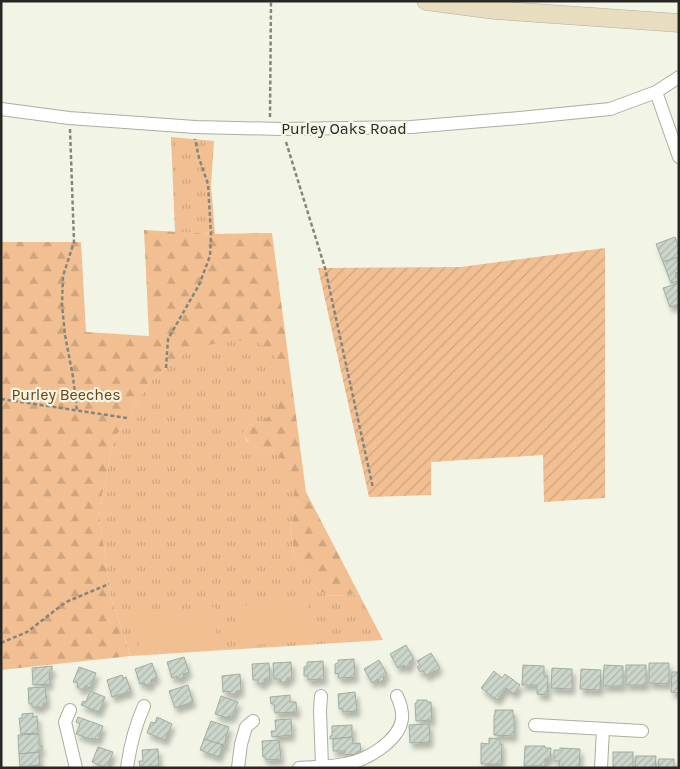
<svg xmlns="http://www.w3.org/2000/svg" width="680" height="769" viewBox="0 0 680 769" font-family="Karla,sans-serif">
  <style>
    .forest { fill: url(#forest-firs) }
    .park { fill: url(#park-tufts) }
    .garden { fill: url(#garden-furrows) }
    .pitch { fill: #f1bf91 }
    .building { fill: url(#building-hatch); stroke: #a2aca1; filter: url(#shadow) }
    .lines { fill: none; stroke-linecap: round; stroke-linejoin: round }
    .minor-casing { stroke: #abaea0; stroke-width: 14 }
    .secondary-casing { stroke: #abaea0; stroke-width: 19 }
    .path { stroke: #84867d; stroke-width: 2.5; stroke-dasharray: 4 2.5; stroke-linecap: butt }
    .minor { stroke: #fff; stroke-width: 12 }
    .secondary { stroke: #e8debf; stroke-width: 18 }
    .labels { text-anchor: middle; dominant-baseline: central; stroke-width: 4.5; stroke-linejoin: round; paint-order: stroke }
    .street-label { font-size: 16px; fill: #272823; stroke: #f2f5e6 }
    .park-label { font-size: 16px; fill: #734309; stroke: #f2f5e6 }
  </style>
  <defs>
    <pattern id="forest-firs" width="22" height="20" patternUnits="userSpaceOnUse" patternTransform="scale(1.25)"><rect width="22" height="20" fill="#f1bf91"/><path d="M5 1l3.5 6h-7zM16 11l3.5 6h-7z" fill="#cfa47d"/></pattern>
    <pattern id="park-tufts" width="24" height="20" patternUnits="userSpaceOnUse" patternTransform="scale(1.25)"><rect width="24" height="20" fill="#f1bf91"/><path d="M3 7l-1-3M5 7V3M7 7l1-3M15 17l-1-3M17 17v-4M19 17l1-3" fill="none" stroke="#cfa47d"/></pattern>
    <pattern id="garden-furrows" width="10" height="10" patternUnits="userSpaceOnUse" patternTransform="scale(1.25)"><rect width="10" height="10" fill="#f1bf91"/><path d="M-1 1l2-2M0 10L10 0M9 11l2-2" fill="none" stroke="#cfa47d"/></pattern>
    <pattern id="building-hatch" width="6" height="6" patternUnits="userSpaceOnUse" patternTransform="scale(1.25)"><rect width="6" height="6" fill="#cbd5ca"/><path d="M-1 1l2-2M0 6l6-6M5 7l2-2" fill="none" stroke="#aeb7ad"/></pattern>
    <filter id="shadow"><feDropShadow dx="3" dy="5.5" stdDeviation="2.5" flood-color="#0004"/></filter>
  </defs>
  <rect width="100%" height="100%" fill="#f2f5e6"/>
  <path class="forest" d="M144,230L215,234L272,233L306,492L359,594L329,596L316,589L304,570L294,553L290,529L295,510L272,451C257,448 250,448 243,433L249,425L262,422L183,353L149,383L114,440L99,510L111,598L131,656L1,670V242H81L86,332L149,336Z"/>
  <g class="park">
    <polygon points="171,137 214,141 211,185 215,234 175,232"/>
    <polygon points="226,340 258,342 279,361 284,389 276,411 262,422 249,425 243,433 247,441 255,447 272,451 284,461 294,485 295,510 290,529 294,553 316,589 329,596 359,594 383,640 131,656 111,598 99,510 114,440 149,383 183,353"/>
  </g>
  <polygon class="garden" points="605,248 605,498 544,502 543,455 431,462 431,495 369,497 318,268 461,267"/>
  <g class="pitch">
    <polygon points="308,601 311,641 237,646 234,606"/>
    <polygon points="215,607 217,647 139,652 137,613"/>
  </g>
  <g class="building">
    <polygon points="675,237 679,248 679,257 663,262 656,244"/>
    <polygon points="679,257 679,272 675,273 678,281 671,283 663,262"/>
    <polygon points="679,283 679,304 670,307 663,288"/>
    <polygon points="406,645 414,659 409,662 411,665 405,668 404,665 398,668 390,654"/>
    <polygon points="431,653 440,668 426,676 423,670 420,672 417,667 420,665 417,661"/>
    <polygon points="184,657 189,672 183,674 184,677 178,679 177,676 172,678 167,662"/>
    <polygon points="354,659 355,677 339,678 338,673 335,674 335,664 338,663 338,660"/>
    <polygon points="379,660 387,674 383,677 384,680 379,682 378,679 372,683 364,669"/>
    <polygon points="323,661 324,679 308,680 308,676 304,676 304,667 307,666 307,662"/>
    <polygon points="291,662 292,678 287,678 287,682 281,682 280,679 274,679 273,663"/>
    <polygon points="152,663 157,678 151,680 152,684 146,686 145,683 140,684 135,669"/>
    <polygon points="269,663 270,679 264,679 265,683 258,684 258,680 253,680 252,664"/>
    <polygon points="649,663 669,663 669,684 649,683"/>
    <polygon points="523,665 544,666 544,676 548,676 547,695 537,694 537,685 522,685"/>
    <polygon points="604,665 623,666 623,686 603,686"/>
    <rect x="626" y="665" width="20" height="20"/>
    <polygon points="52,666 52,673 49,673 50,684 33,685 32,668"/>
    <polygon points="79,667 96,673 90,688 85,686 83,690 77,687 78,683 73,682"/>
    <polygon points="552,668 572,669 572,689 551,688"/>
    <polygon points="581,669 601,670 600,690 580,689"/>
    <polygon points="494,671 502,678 505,674 520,685 514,694 506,688 497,700 481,688"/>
    <polygon points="672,672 679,672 679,693 671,692"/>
    <polygon points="240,674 241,691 236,691 236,694 229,694 229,691 223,692 222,676"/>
    <polygon points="122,675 123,678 126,677 131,691 112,697 107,680"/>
    <polygon points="188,685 193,702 175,708 169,691"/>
    <polygon points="45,687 47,703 43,703 43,707 32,707 32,704 29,704 28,688"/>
    <polygon points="90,691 105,697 99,712 81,705 83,701 86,702"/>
    <polygon points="355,692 357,711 343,712 343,709 339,709 338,694"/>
    <polygon points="290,695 290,702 296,702 297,712 275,713 274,704 271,704 270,697"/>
    <polygon points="221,696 238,702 232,717 228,716 227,718 215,714"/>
    <polygon points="417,700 427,700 427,702 431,702 432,720 416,721 415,703 417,703"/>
    <polygon points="495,710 513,710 513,715 514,715 514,736 494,735 494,715 495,715"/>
    <polygon points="33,713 33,717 37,716 38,733 21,734 19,718 22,718 22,714"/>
    <polygon points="78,717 103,726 98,740 91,738 90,739 76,734 80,724 76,722"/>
    <polygon points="157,717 172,724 165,740 147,733 151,722 155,723"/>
    <polygon points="291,719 292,735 272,737 271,731 276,731 275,720"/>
    <polygon points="211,721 229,727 225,741 226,742 225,746 204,739"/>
    <polygon points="429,724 430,742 410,743 409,725"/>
    <polygon points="352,725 352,737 330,739 330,736 332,736 332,726"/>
    <polygon points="39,734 39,746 42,746 42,750 39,750 39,752 19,754 18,735"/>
    <polygon points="352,737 353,744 360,743 361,752 356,752 357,754 345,755 345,751 333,751 333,739"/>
    <polygon points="489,738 500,739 500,744 502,744 501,764 481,764 481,743 489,744"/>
    <polygon points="204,739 223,745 219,757 200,750"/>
    <polygon points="279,740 281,759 266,760 265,757 263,757 262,741"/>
    <polygon points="525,746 545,746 545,748 551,748 550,759 545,759 545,766 524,766"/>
    <polygon points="98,747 113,752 107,768 92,762"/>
    <polygon points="560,748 580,749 579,768 559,768 560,761 554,761 554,750 560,750"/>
    <polygon points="158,749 159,766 140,767 139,761 143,761 142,750"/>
    <polygon points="39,752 40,765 20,767 19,754"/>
    <rect x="613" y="752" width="20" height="16"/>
    <polygon points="636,756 656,756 655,768 635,768"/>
    <polygon points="659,759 674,759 674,768 658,768"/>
  </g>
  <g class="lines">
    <defs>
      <g id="minor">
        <polyline points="656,92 679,157"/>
        <polyline points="1,109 69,118 195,127 282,129 411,127 520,118 610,109 656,92 679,77"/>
        <polyline points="321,696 320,710 322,766"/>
        <polyline points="70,710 65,722 76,768"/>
        <polyline points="535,725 642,731"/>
        <path d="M127,768C130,746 135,726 144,706"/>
        <polyline points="238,768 241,744 246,727 253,721"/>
        <path d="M299,768C314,767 330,767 345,764C366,761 399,741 402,719C403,711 400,703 397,696"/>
        <polyline points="601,768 603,729"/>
      </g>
      <polyline id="secondary" points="426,1 495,10 679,23"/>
    </defs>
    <use href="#minor" class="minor-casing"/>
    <use href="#secondary" class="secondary-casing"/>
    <g class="path">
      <polyline points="270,117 271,1"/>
      <polyline points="70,129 74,242 63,276 62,305 65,335 73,377 77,411"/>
      <polyline points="286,142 325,268 373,488"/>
      <polyline points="166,368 168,339 199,285 210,256 211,234 208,184 199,158 195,139"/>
      <polyline points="1,399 127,418"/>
      <polyline points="1,643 27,632 66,602 109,584"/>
    </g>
    <use href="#minor" class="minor"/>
    <use href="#secondary" class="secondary"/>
  </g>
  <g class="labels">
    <g class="street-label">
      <text x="344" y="128">Purley Oaks Road</text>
    </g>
    <g class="park-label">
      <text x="66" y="394">Purley Beeches</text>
    </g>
  </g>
  <rect width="680" height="769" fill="none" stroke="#272823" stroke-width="5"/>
</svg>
